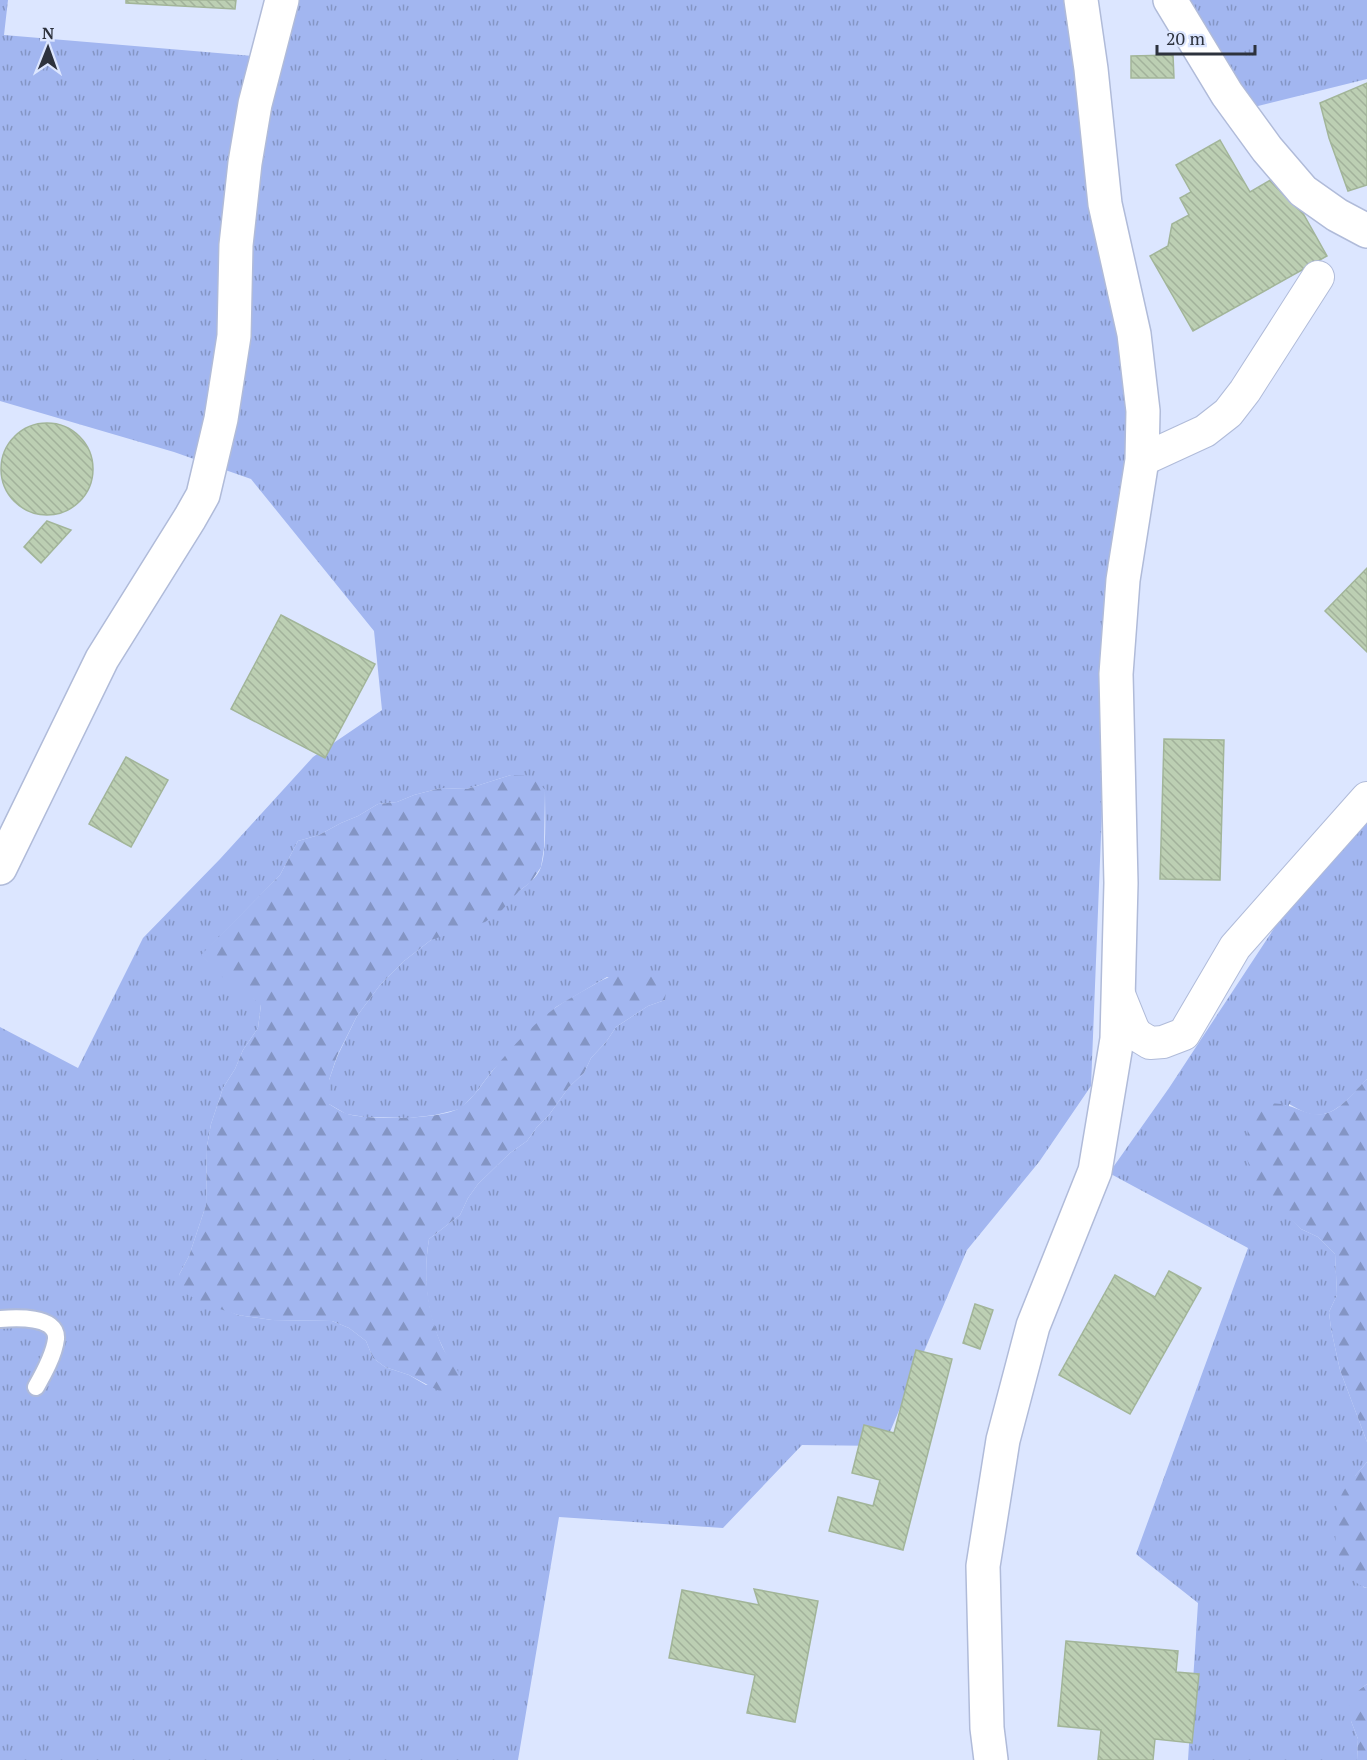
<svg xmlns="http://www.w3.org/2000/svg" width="1367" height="1760" viewBox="0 0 1367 1760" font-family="'PT Serif',serif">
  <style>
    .grass { fill: url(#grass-tufts); fill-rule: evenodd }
    .forest { fill: url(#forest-firs) }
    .building { fill: url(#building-back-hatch); stroke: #a2b599; stroke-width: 1.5 }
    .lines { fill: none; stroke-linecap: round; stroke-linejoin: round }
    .service-casing { stroke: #b0bbd9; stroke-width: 20 }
    .minor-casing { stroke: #b0bbd9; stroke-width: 34 }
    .tertiary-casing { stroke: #b0bbd9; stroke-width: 36 }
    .service { stroke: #fff; stroke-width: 16 }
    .minor { stroke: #fff; stroke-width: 32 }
    .tertiary { stroke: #fff; stroke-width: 33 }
  </style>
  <defs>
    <pattern id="grass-tufts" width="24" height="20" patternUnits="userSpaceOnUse" patternTransform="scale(1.5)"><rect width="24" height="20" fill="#a2b6f0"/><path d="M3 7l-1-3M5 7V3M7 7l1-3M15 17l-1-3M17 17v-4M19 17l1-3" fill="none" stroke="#8495c4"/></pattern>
    <pattern id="forest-firs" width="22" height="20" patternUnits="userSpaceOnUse" patternTransform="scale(1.5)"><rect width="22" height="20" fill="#a2b6f0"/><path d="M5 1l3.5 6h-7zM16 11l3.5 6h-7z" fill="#8495c4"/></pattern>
    <pattern id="building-back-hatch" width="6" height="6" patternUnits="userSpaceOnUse" patternTransform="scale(1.5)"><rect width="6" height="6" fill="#bccfb3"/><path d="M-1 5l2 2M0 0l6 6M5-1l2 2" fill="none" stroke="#a2b29b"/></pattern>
  </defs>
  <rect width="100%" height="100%" fill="#dce6ff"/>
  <g class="grass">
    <path d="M0,0H8L4,35L253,56L269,0H1071L1132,403L1104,761L1091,1086L1039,1162L967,1250L884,1446L802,1445L723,1528L559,1517L518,1760H0V1027L78,1068L143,938L220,859L313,757L382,710L374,631L251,479L174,452L0,401ZM511,775L545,790C545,809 547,850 541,867C538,877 527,885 519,891L431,940L404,961L380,985L357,1016L337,1057L329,1080V1104L346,1114L365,1117L409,1118L435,1115L460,1109L474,1095L492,1071L556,1007L607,977L665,1000L648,1006L616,1027L606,1042L591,1058L584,1073L569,1087L549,1115L537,1127L527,1141L510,1153L478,1184L468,1198L460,1215L429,1239C423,1276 426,1314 443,1348C447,1358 454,1367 460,1376L426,1385L409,1375L385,1367L373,1358L366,1341L349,1328L332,1321L272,1320L238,1315L224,1309L179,1275L189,1256L206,1205L207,1146L211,1124L223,1088L235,1069L243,1050L258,1028L261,1004C241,987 218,976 202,955L280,875L298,841L319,835L341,823L358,816L378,804L397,802L414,795L441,788L467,789Z"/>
    <polygon points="1175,0 1367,0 1367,79 1246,109"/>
    <path d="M1365,790L1367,792V1079C1351,1095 1333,1122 1307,1113C1301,1111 1295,1107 1289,1104L1285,1212L1301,1229L1318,1237L1335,1254L1337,1295L1329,1312L1331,1329L1340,1370L1367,1442V1462L1355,1476L1363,1587L1367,1588V1684L1359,1690L1351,1721L1358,1739L1357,1760H1188L1198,1603L1136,1554L1248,1248L1109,1173L1169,1088Z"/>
  </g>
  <g class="forest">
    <path d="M511,775L533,776L545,790L544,848L541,867L531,882L519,891L502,910L485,922L431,940L404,961L380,985L357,1016L337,1056L329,1080V1104C334,1107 340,1111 345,1113C364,1121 445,1120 461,1107C475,1097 483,1082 494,1069C512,1047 532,1025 555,1008C566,1000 578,994 590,987C602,980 614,973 628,973C642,973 655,977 667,982L665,1000L648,1006L616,1027L606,1042L591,1058L584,1073L569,1087L549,1115L537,1127L527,1141L510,1153L478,1184L468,1198L460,1215L429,1239C423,1276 427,1309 441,1344C445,1355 457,1366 460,1376C461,1382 460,1390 460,1395L443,1393L409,1375L385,1367L373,1358L366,1341L349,1328L332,1321L272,1320L238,1315L205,1304L183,1292L179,1275L189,1256L206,1205L207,1146L211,1124L223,1088L235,1069L243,1050L258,1028L261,1005C251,996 240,990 229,982C219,975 210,965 201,955L280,875L298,841L319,835L341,823L358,816L378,804L397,802L414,795L441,788L467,789Z"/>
    <path d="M1367,1079V1442L1340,1370L1331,1329L1329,1312L1337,1295L1335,1254L1318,1237L1301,1229L1266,1195L1254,1181L1247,1159L1248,1116C1254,1112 1262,1105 1269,1104C1290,1100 1304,1117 1323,1114C1340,1112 1355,1090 1367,1079Z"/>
    <path d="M1367,1462V1588C1333,1578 1328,1519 1343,1492C1349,1481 1359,1472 1367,1462Z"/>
    <polygon points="1367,1684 1367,1760 1357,1760 1358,1739 1351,1721 1349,1702 1359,1690"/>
  </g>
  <g class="building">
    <polygon points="126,0 236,0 235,9 126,3"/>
    <polygon points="1173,55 1174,78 1131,78 1131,56"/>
    <polygon points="1367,83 1367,185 1348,191 1329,138 1320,103"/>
    <polygon points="1220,140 1250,192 1281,174 1327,256 1193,331 1150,256 1168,246 1172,224 1189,215 1180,198 1191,192 1176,165"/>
    <circle cx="47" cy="469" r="46"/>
    <polygon points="47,521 71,530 41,563 24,547"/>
    <polygon points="1367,568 1367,652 1325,611"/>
    <polygon points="281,615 375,664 325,758 231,709"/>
    <polygon points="1164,739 1224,740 1220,880 1160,879"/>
    <polygon points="126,757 168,780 131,847 89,824"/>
    <polygon points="1169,1271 1201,1288 1130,1414 1059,1375 1115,1275 1155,1297"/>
    <polygon points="975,1304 993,1310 980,1349 963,1343"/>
    <polygon points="916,1350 952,1359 903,1550 829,1531 838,1497 873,1506 880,1480 852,1473 864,1425 894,1433"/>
    <polygon points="754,1589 818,1601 795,1722 747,1713 755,1675 669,1658 682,1590 759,1605"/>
    <polygon points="1066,1641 1178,1651 1176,1672 1199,1674 1192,1743 1155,1739 1153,1760 1098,1760 1101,1730 1058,1726"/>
  </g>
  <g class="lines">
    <defs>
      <path id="service" d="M0,1319C14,1318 58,1315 56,1339C54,1355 44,1373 36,1387"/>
      <g id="minor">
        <polyline points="1142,460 1205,431 1228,413 1245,391 1318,277"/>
        <polyline points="1118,992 1133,1029 1137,1035 1150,1043 1163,1042 1184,1034 1235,947 1367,798"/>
      </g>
      <g id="tertiary">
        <polyline points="1170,0 1227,94 1267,149 1303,191 1337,215 1367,231"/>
        <polyline points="0,868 102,659 190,518 203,495 221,419 234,336 236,245 245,163 255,104 282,0"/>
        <polyline points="991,1760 987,1728 983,1566 1003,1440 1033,1326 1095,1171 1117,1039 1121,883 1116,674 1123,580 1142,460 1143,411 1134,334 1105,204 1091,69 1081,0"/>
      </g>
    </defs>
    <use href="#service" class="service-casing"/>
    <use href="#minor" class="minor-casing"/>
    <use href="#tertiary" class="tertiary-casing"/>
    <use href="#service" class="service"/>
    <use href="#minor" class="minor"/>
    <use href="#tertiary" class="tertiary"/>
  </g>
  <g transform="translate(48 48) rotate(1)" stroke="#dce6ff" stroke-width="4.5" paint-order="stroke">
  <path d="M0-4.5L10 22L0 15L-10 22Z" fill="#2d323d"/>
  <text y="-9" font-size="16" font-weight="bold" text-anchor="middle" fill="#2d323d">N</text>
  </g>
  <path d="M1157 45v9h98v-9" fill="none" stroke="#2d323d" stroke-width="3"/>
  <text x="1166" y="45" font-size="18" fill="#2d323d" stroke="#dce6ff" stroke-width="4.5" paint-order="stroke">20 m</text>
</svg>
